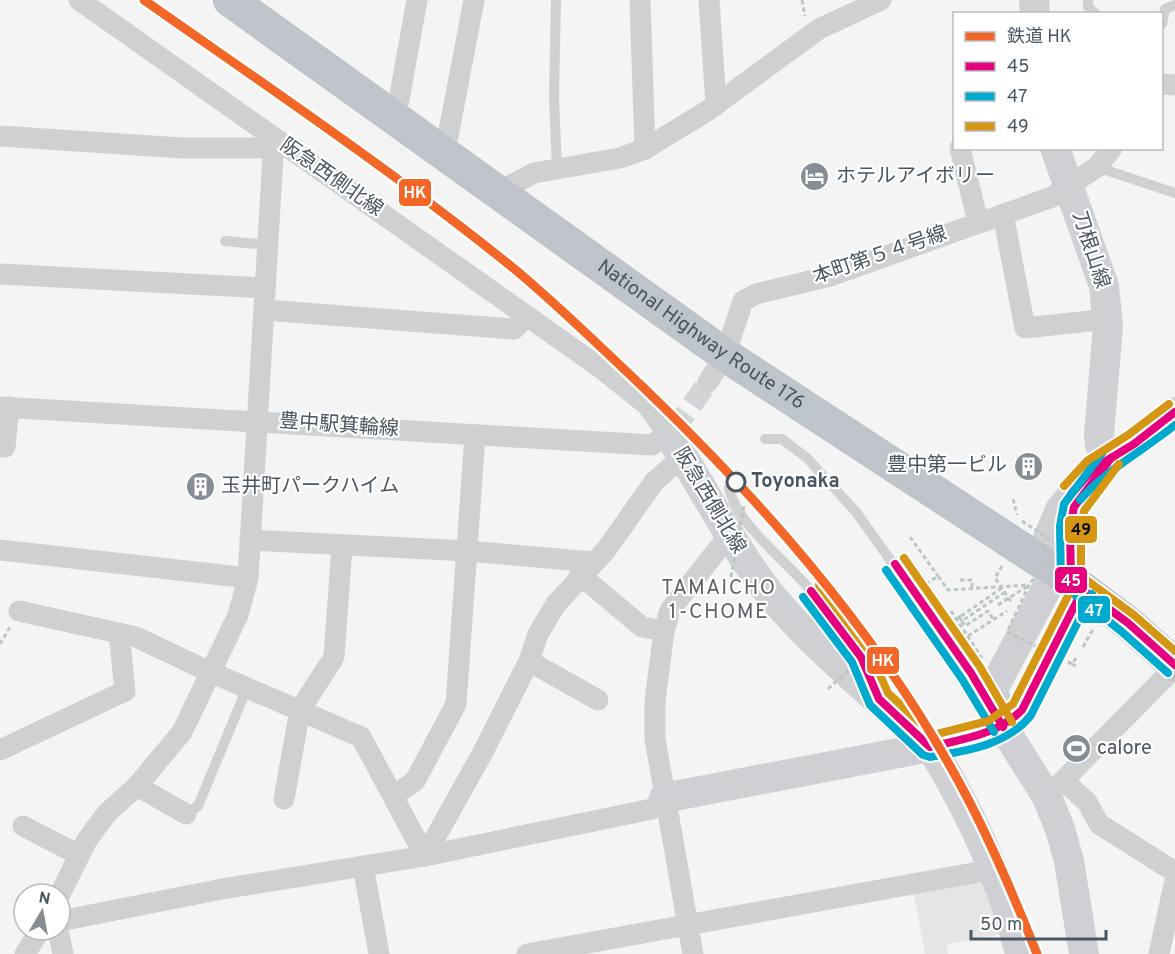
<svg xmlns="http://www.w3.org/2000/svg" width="1175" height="954" viewBox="0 0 1175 954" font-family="Overpass,'Noto Sans JP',sans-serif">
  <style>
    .education { fill: #e6e5e6 }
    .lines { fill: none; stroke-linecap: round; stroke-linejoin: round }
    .street-tunnel { stroke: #d2d4d7; stroke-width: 21; stroke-dasharray: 21 10; stroke-linecap: butt }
    .highway-casing { stroke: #b9bec3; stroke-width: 34 }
    .path { stroke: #bcc7c4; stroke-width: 3; stroke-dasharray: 4.5 3; stroke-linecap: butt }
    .lane { stroke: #ced0d2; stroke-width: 10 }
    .street { stroke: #ced0d2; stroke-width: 21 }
    .secondary { stroke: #ced0d4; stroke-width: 30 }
    .highway { stroke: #bec4c9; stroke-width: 33 }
    .path-bridge { stroke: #bcc7c4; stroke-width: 3; stroke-dasharray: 4.5 3; stroke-linecap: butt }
    .bus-1-casing { stroke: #fff; stroke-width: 12 }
    .bus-2-casing { stroke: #fff; stroke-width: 12 }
    .bus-3-casing { stroke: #fff; stroke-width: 12 }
    .bus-1 { stroke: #e5007d; stroke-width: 8 }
    .bus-2 { stroke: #00a9ce; stroke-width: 8 }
    .bus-3 { stroke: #d49613; stroke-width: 8 }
    .rail-1-casing { stroke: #fff; stroke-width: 14 }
    .rail-1 { stroke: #f26627; stroke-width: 9 }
    .stop-dot { fill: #fff; stroke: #4a5661; stroke-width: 3 }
    .labels { text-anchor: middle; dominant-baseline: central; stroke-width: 4.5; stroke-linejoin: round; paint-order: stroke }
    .poi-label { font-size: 20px; fill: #4a5661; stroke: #fff; text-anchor: start }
    .street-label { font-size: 20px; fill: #4a5661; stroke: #fff }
    .stop-label { font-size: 20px; font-weight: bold; fill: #4a5661; stroke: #fff; text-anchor: start }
    .neighbourhood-label { font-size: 21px; letter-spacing: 1.5px; fill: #5f6368; stroke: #fff }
    .line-badge { stroke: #fff; stroke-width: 2 }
    .badge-label { font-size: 16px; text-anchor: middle; font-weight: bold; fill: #fff }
    .pale-badge-label { font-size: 16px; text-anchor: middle; font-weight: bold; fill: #111 }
  </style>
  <rect width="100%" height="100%" fill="#f4f4f4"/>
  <polygon class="education" points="981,877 1000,934 947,944 948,954 925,954 913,889"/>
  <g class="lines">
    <polyline class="street-tunnel" points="674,430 708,382"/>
    <defs>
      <g id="highway">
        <path id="s1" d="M230,0L725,355L1083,589L1128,623L1175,665"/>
      </g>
    </defs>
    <use href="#highway" class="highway-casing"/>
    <g class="path">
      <polyline points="802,0 805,16"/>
      <polyline points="1013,499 1017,515"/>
      <polyline points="910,537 938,576"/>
      <polyline points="1002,566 995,578 1012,603"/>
      <polyline points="960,580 972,580 972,588"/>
      <polyline points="998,605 1008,598"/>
      <polyline points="951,611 982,658"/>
      <polyline points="961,616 1002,588"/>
      <polyline points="959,617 962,621 1005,592"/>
      <polyline points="962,621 965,626 988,611 993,619"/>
      <polyline points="968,636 1007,611"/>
      <polyline points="0,644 10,627"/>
      <polyline points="1083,647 1093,629"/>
      <polyline points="1072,664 1078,667"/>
    </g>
    <g class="lane">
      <polyline points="556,0 554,98 557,169"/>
      <polyline points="1088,0 1088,7 1096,14"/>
      <polyline points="1162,24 1165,9 1175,5"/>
      <polyline points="1097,167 1175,193"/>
      <polyline points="225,241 268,245"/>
      <polyline points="765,439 782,439 807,458 856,512 971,673 986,699"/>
      <path d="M729,488C736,524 788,562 811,591C835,619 858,649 872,682"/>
      <polyline points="186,814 198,806 247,688"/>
    </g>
    <g class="street">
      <polyline points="79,0 602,369 647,405 668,434"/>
      <polyline points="640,0 645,149"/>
      <polyline points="709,0 716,105"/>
      <polyline points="1162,84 1175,85"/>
      <polyline points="392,114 399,100 417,0"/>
      <polyline points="0,136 182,148 262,148 274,139"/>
      <polyline points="960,148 978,222"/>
      <polyline points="445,152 474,0"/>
      <polyline points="500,191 534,173 620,158 645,149 707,111 819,29 881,0"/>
      <polyline points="1003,214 1025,328 1108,319"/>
      <polyline points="0,274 265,288"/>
      <polyline points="265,310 514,329 527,316"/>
      <polyline points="708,382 725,355 743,301 756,294 830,276 1052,197 1097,167 1112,148"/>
      <polyline points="0,407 652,445 674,430"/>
      <polyline points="5,447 9,407"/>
      <polyline points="250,540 468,551 592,562"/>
      <polyline points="0,550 248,578"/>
      <polyline points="580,575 642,627 664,631"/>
      <polyline points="19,611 136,637 210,672 361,737 425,856 483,752 529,661 538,634 556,604 606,550 654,482 683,456"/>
      <polyline points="529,661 598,700"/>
      <polyline points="0,750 125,691 119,633"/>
      <polyline points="1064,781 1087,802 1099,824 1175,872"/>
      <polyline points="137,786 186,814"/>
      <polyline points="393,796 415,781 456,704 475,435"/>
      <polyline points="1047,797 1175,667"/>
      <polyline points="284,799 300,710 334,657 342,546"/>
      <polyline points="23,826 79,855"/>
      <polyline points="363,866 379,954"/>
      <polyline points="60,894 87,840 107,813 137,786 182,732 238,615 248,578 274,139"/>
      <polyline points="60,921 222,889 425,856 652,809 664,798"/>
      <polyline points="58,930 63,954"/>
      <polyline points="25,954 40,930"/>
      <polyline points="527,954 995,869"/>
      <polyline points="693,954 655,739 655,701 664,631 670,610 722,544 731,537"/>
      <polyline points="1159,954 1175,880"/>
    </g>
    <g class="secondary">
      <polyline points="1034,0 1035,14"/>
      <polyline points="1055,148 1104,286 1108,326 1099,434 1100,445 1111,458"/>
      <path d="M668,434C705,488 732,548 774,599C812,644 858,682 902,722C910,731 921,738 929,747C940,759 947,775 955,789C984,842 1006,895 1020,954"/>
      <polyline points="1039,560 1060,510 1093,469 1134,444 1175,412"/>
      <polyline points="1056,571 993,689 1003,727 1047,797 1060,829 1069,861 1084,954"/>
      <path d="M1071,581C1071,556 1064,522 1078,500"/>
      <polyline points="664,798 930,747 1003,727 1014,721 1022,710 1083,589"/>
    </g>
    <use href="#highway" class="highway"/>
    <g class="path-bridge">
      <polyline points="1022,521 1058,545"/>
      <polyline points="731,577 744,505"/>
      <polyline points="901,601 938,576 948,590 1029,585"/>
      <polyline points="998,605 1028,586"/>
      <polyline points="926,639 961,616"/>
      <polyline points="1076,658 1072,664 1007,632 1029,585 1058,545 1096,539"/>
      <polyline points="828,689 865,654"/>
    </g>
    <defs>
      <g id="bus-1">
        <polyline points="1111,458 1074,507 1070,527 1071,581 1128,623 1175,665"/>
        <polyline points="1072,493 1093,469 1134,444 1175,412"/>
        <polyline points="895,564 971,673 1003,727"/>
        <path d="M811,591L861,657L879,699L930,747C963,739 997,735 1022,710L1083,589"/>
      </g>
      <g id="bus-2">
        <polyline points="1103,452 1064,504 1060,526 1061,584 1121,631 1168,673"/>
        <path d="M1080,500C1107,469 1143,451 1175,425"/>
        <polyline points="886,570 962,679 994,732"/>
        <path d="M803,597L852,662L870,705L923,755L930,757C966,751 1008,745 1031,715L1092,594"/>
      </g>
      <g id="bus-3">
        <polyline points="1119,464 1084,511 1081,528 1081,576 1134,615 1175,651"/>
        <polyline points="1064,486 1087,461 1128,435 1169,404"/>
        <polyline points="904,558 980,667 1012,722"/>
        <polyline points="819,585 870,652 888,693 933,735 988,721 1013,704 1074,584"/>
      </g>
    </defs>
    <use href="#bus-1" class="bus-1-casing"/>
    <use href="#bus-2" class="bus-2-casing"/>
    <use href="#bus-3" class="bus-3-casing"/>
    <use href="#bus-1" class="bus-1"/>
    <use href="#bus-2" class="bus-2"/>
    <use href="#bus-3" class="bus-3"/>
    <defs>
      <path id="rail-1" d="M144,0C268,87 394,172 512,267C551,299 588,335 625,370C754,492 875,627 960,784C990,839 1014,896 1037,954"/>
    </defs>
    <use href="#rail-1" class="rail-1-casing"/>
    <use href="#rail-1" class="rail-1"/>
  </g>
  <defs>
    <symbol id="hotel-disc" viewBox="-11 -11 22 22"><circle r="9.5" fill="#868d94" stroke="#fff"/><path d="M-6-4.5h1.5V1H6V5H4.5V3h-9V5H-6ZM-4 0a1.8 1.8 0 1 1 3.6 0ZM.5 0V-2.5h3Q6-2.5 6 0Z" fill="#fff"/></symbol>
    <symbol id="building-disc" viewBox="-11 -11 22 22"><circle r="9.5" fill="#868d94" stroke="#fff"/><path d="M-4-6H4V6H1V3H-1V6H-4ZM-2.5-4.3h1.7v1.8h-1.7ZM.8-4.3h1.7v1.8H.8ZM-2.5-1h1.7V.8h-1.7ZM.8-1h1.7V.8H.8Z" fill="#fff"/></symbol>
    <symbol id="stadium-disc" viewBox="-11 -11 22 22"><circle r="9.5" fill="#868d94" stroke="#fff"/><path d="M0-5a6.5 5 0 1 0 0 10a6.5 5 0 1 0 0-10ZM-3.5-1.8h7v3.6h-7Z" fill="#fff"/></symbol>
  </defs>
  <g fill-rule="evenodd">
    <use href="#hotel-disc" x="798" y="160" width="33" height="33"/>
    <use href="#building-disc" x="1012" y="450" width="33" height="33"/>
    <use href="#building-disc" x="184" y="470" width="33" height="33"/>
    <use href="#stadium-disc" x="1060" y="732" width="33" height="33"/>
  </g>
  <circle class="stop-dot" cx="736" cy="482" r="9"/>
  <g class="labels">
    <g class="poi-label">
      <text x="836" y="177">ホテルアイボリー</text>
      <text x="1007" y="466" text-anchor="end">豊中第一ビル</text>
      <text x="221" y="487">玉井町パークハイム</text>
      <text x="1097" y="749">calore</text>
    </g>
    <g class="street-label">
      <text transform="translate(331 178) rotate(35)">阪急西側北線</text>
      <text transform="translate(1090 250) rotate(72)">刀根山線</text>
      <text transform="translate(880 256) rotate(-19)">本町第５４号線</text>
      <text stroke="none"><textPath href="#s1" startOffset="578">National Highway Route 176</textPath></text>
      <text transform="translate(339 426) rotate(4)">豊中駅箕輪線</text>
      <text transform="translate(709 501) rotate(59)">阪急西側北線</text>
    </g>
    <g class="stop-label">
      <text x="751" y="482">Toyonaka</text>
    </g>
    <g class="neighbourhood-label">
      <text x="719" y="588">TAMAICHO<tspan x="719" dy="24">1-CHOME</tspan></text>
    </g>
  </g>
  <g class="line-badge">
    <rect x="398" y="178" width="34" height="29" rx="6" fill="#f26627"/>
    <rect x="1064" y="515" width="34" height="29" rx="6" fill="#d49613"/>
    <rect x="1054" y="566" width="34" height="28" rx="6" fill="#e5007d"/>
    <rect x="1077" y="595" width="34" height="29" rx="6" fill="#00a9ce"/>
    <rect x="866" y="646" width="34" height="29" rx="6" fill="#f26627"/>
  </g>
  <g class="badge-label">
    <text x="415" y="198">HK</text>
    <text x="1071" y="586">45</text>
    <text x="1094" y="616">47</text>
    <text x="883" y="666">HK</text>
  </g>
  <g class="pale-badge-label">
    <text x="1081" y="535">49</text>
  </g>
  <rect x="953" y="12" width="210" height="138" fill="#ffffff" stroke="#b7bbc0" stroke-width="1.5"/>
  <rect x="965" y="32" width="30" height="9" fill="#f26627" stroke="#b7bbc0" stroke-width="1.5"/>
  <text x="1007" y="42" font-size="18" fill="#4a5661">鉄道 HK</text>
  <rect x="965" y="62" width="30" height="9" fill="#e5007d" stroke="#b7bbc0" stroke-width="1.5"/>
  <text x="1007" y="72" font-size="18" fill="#4a5661">45</text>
  <rect x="965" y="92" width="30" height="9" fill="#00a9ce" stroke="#b7bbc0" stroke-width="1.5"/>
  <text x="1007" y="102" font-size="18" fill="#4a5661">47</text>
  <rect x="965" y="122" width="30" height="9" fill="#d49613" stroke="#b7bbc0" stroke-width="1.5"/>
  <text x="1007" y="132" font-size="18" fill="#4a5661">49</text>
  <g transform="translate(42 912) rotate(10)"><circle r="28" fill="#ffffff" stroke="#b7bbc0" stroke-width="1.5"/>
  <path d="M0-4.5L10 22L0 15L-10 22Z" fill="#868d94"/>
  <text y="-9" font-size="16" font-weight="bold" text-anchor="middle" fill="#4a5661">N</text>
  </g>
  <path d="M971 930v9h135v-9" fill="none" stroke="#4a5661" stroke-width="3"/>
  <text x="980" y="930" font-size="18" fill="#4a5661" stroke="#ffffff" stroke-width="4.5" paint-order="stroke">50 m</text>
</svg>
